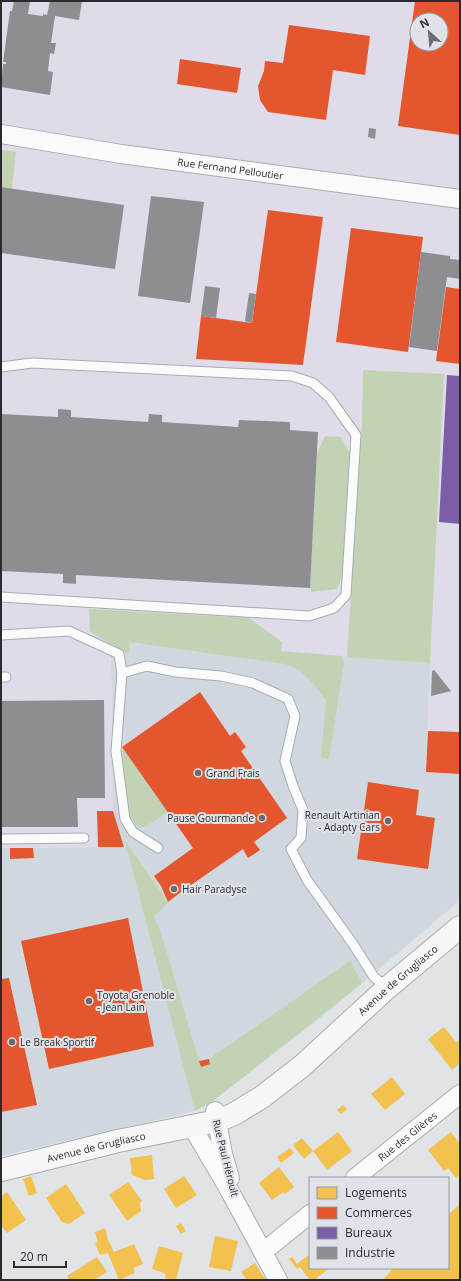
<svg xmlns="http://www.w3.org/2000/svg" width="461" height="1281" viewBox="0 0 461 1281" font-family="'Open Sans',sans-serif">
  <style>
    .built { fill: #d1d7df }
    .industrial { fill: #e0dbe8; fill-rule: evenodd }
    .green { fill: #c2d3b3 }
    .homes { fill: #f2c14e }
    .shops { fill: #e4572e; fill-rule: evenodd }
    .offices { fill: #7b5ea7 }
    .industry { fill: #8d8d92 }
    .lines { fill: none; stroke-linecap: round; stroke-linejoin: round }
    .lane-casing { stroke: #a9abae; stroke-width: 11 }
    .street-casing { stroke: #a9abae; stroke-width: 20 }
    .secondary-casing { stroke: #a9abae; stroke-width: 24 }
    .lane { stroke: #fafbfb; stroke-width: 9 }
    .street { stroke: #fafbfb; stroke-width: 18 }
    .secondary { stroke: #f8f6f7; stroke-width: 22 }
    .poi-dot { fill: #6a6c6f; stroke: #dfe3e9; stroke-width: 1.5 }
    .labels { text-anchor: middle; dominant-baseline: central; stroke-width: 4; stroke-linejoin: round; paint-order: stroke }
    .street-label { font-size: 10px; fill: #2a2b2e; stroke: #dfe3e9 }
    .poi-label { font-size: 10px; fill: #2a2b2e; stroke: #dfe3e9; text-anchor: start }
  </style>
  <rect width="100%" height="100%" fill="#e1e4e7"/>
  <polygon class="built" points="90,631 281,651 430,663 426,772 460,774 460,871 458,902 333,1008 213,1101 195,1111 1,1156 1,848 124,847 113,811 111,656"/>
  <path class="industrial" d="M1,1H460V774L426,772L430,663L281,651L89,609L90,631L111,656L113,811L124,847L1,848ZM417,20H441V44H417Z"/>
  <g class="green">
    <polygon points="1,150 16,152 12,189 1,187"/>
    <polygon points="363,370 444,374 430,663 347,657 362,425"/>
    <polygon points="325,436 341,437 350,454 344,573 337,589 311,592 310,588 317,454"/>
    <polygon points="89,609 249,618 282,642 281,651 342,656 344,663 329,759 321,757 326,701 313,683 299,670 285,664 130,642 129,654 90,631"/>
    <polygon points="122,747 168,812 143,828 136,825 129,815"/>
    <polygon points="125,841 168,902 154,917 161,933 201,1067 210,1064 209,1059 350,961 362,983 213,1101 195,1111"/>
  </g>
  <g class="homes">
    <polygon points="444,1027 456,1042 458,1041 460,1043 460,1063 452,1070 428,1039"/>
    <polygon points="392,1077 405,1094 385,1110 371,1094"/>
    <polygon points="343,1105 347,1109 341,1114 337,1110"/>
    <polygon points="338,1132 352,1151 327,1170 313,1151"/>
    <polygon points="451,1132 460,1144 460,1175 456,1178 448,1168 444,1171 428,1150"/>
    <polygon points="302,1138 313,1151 304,1159 293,1145"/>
    <polygon points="290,1148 294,1153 281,1163 277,1157"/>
    <polygon points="152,1155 154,1179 145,1180 132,1175 130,1158"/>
    <polygon points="279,1167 294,1187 285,1194 283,1192 272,1200 259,1183"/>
    <polygon points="31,1176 37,1193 29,1196 23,1179"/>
    <polygon points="184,1176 197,1195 176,1208 164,1189"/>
    <polygon points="128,1182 142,1201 140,1202 141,1211 127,1221 109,1195"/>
    <polygon points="66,1184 85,1213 69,1224 62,1222 46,1198"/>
    <polygon points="7,1192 26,1220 7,1233 1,1225 1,1196"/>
    <polygon points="460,1204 460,1280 387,1280 384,1278 394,1268 448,1268 448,1215"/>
    <polygon points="181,1223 186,1231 181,1234 176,1226"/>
    <polygon points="105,1228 108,1240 114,1252 134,1244 143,1264 133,1268 135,1273 119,1280 108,1253 100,1255 95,1243 98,1242 95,1232"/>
    <polygon points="215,1236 238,1241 231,1271 209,1267"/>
    <polygon points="159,1246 183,1253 176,1280 165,1278 166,1274 152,1269"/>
    <polygon points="310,1254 310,1268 330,1268 314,1280 310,1280 300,1267 297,1269 289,1259 292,1257 297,1264"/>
    <polygon points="97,1257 107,1272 94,1280 69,1280 67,1276"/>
    <polygon points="255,1263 265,1279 264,1280 247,1280 241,1272"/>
  </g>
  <g class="shops">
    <path d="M415,1H460V135L398,126ZM417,20H441V44H417Z"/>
    <polygon points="289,25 370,36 365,75 333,70 326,120 268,112 260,100 258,86 264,71 265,61 283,63"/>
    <polygon points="180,59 241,68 237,93 177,84"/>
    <polygon points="268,210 323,217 303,365 196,359 201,316 252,323"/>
    <polygon points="351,228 423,237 408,352 336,342"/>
    <polygon points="446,287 460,289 460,364 436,361"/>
    <polygon points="200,692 230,736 235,732 246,747 241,751 287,818 254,842 260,850 248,858 243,849 181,892 168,902 161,886 154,876 193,848 122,747"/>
    <polygon points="428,731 460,732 460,774 426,772"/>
    <polygon points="368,782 419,790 416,815 435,818 428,869 357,859"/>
    <polygon points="97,811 113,811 124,847 98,847"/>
    <polygon points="10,848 33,848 34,858 10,859"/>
    <polygon points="128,918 154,1046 49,1069 21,941"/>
    <polygon points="9,978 37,1105 1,1112 1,979"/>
    <polygon points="209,1059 210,1064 201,1067 199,1061"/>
  </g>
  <polygon class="offices" points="447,375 460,376 460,524 439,522"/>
  <g class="industry">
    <polygon points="14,1 30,1 28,14 43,16 43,14 47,15 50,1 82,1 79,20 55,16 51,43 56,43 54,54 50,53 48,71 53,72 50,95 1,87 3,64 6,64 6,62 3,62 10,11 12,11"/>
    <polygon points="369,128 376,129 375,139 368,137"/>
    <polygon points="1,187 124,205 115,269 1,253"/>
    <polygon points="151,196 204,202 190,303 138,296"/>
    <polygon points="421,252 450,256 450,259 460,260 460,279 447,277 437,351 409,347"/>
    <polygon points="205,286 220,288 216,318 201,316"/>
    <polygon points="249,293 256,294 252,323 245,321"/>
    <polygon points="58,409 71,410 71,417 148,422 149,414 162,415 162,422 238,427 239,420 290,422 290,430 318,432 310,588 76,575 76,584 63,583 63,574 1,571 1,414 58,417"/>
    <polygon points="434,670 451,691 431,696 432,671"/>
    <polygon points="104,700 105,798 77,798 78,827 1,827 1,701"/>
  </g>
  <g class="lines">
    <defs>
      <g id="lane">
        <polyline points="1,367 32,363 292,376 313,383 329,397 356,435 346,595 334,608 309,616 1,597"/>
        <polyline points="1,635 69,631 119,654 122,673 116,751 125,819 133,832 158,848"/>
        <polyline points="122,673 147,666 175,672 221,676 253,683 288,699 295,716 285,761 293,786 303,810 301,838 291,849 307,880 353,944 374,977 387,988"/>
        <polyline points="1,677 6,677"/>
        <polyline points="1,839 84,838"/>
      </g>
      <g id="street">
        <path id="s1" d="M1,134L121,154L460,199"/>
        <polyline points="215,1111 223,1154 230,1178"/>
        <polyline points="191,1125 228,1188 278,1280"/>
        <path id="s2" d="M355,1178L460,1094"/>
        <polyline points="263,1252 310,1214"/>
      </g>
      <g id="secondary">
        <path id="s3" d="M1,1170L118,1141L217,1121L234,1114L262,1097L302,1066L387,988L460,927"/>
      </g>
    </defs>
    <use href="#lane" class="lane-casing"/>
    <use href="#street" class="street-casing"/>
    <use href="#secondary" class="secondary-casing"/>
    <use href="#lane" class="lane"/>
    <use href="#street" class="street"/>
    <use href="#secondary" class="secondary"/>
  </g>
  <g class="poi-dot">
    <circle cx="198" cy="773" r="4"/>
    <circle cx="262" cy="818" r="4"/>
    <circle cx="388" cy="821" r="4"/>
    <circle cx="174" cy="889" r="4"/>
    <circle cx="89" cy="1001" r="4"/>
    <circle cx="12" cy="1042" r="4"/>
  </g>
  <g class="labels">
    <g class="street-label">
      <text stroke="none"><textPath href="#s1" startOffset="232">Rue Fernand Pelloutier</textPath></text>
      <text stroke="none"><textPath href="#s3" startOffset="452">Avenue de Grugliasco</textPath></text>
      <text stroke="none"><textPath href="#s2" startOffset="67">Rue des Glières</textPath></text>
      <text stroke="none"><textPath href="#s3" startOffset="98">Avenue de Grugliasco</textPath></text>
      <text transform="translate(226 1158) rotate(76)">Rue Paul Héroult</text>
    </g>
    <g class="poi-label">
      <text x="206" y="773">Grand Frais</text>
      <text x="380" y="815" text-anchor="end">Renault Artinian<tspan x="380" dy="12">- Adapty Cars</tspan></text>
      <text x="254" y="818" text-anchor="end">Pause Gourmande</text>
      <text x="182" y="889">Hair Paradyse</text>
      <text x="97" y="995">Toyota Grenoble<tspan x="97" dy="12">- Jean Lain</tspan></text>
      <text x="20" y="1042">Le Break Sportif</text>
    </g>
  </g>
  <rect width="461" height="1281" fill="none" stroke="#2a2b2e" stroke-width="4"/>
  <rect x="309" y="1177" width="140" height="92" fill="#dfe3e9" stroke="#97999e"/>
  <rect x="317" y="1187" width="20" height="12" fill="#f2c14e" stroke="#97999e"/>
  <text x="345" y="1197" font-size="12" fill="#2a2b2e">Logements</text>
  <rect x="317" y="1207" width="20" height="12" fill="#e4572e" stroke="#97999e"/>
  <text x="345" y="1217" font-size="12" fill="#2a2b2e">Commerces</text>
  <rect x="317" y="1227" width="20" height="12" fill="#7b5ea7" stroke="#97999e"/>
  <text x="345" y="1237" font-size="12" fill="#2a2b2e">Bureaux</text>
  <rect x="317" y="1247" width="20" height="12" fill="#8d8d92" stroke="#97999e"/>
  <text x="345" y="1257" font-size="12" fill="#2a2b2e">Industrie</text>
  <g transform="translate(429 32) rotate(333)"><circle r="19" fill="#dfe3e9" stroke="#97999e"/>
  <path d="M0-3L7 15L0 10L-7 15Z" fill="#6a6c6f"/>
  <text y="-6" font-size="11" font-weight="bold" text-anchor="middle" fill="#2a2b2e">N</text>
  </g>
  <path d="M14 1261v6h52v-6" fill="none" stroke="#2a2b2e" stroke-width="2"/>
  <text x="20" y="1261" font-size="12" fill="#2a2b2e" stroke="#dfe3e9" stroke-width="3" paint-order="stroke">20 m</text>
</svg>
